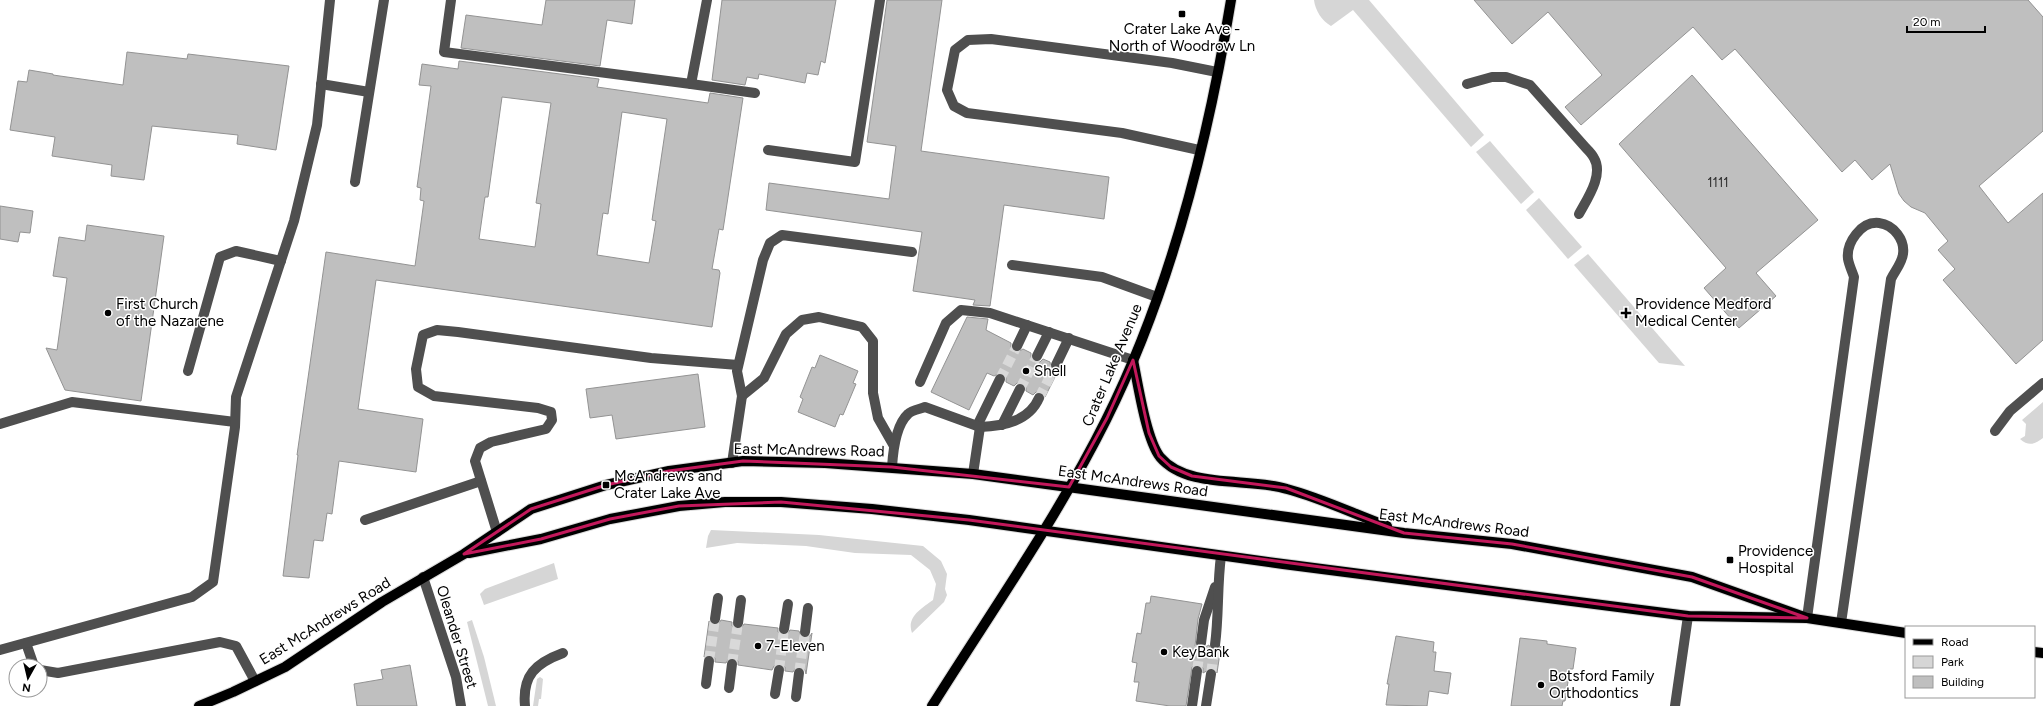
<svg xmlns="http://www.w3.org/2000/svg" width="2043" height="706" viewBox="0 0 2043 706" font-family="Figtree,sans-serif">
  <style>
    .green { fill: #d6d6d6 }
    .building { fill: #bfbfbf; stroke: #939393; fill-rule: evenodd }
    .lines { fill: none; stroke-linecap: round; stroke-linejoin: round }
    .minor-tunnel { stroke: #d9d9d9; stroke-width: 10; stroke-dasharray: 10 5; stroke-linecap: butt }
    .major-casing { stroke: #dbdbdb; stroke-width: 12 }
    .minor { stroke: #4f4f4f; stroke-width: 10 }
    .major { stroke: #000; stroke-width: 10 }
    .marked { fill: none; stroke: #c2185b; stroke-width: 3; stroke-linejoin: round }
    .poi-dot { fill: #000; stroke: #fff; stroke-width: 1.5 }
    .labels { text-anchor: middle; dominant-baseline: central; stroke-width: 3; stroke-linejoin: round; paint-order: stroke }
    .number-label { font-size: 13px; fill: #303030 }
    .poi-label { font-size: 15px; fill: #000; stroke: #fff; text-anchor: start }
    .street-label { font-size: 15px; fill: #000; stroke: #fff }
  </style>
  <rect width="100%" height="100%" fill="#fff"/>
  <g class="green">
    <path d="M1314,0H1369L1484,135L1471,147L1353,10L1331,26C1322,21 1315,10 1314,0Z"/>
    <polygon points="1490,141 1534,192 1521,204 1476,152"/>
    <polygon points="1539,198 1582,247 1568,259 1526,210"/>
    <polygon points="1588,254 1685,366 1659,363 1574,265"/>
    <path d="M2043,402V438C2035,444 2029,447 2020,439L2025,436L2026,424L2022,420Z"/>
    <path d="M711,530L819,535L923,546L941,561L947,574L945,589L947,595L944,602L912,633C906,617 922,608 933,600L936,584L930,570L911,555L855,553L806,546L737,543L706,548L708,536Z"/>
    <polygon points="554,563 558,579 484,605 480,594 485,589"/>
    <polygon points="472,620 484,657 496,706 488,706 467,622"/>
    <polygon points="540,677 543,679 541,699 539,699 538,706 533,706 537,679"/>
  </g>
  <g class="building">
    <polygon points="546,0 635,0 632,24 607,20 600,66 461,48 466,15 542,25"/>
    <polygon points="722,0 836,0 825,63 821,61 818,75 807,73 805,83 759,74 758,79 747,77 745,85 712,80"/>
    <polygon points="887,0 942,0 921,151 1109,177 1104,219 1004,205 990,306 973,305 975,300 913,291 922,232 766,210 769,183 889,199 896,146 867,142"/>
    <polygon points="1474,0 2028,0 2043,17 2043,131 1979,186 2008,223 2043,193 2043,340 2016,364 1943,280 1955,269 1938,250 1948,241 1925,213 1911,207 1904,201 1899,194 1890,164 1872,180 1855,160 1842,172 1735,49 1722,60 1693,27 1581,125 1565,107 1602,75 1548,12 1512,44"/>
    <polygon points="127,52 187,59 188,54 289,66 276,150 237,144 238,135 152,126 144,180 111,176 112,165 52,156 55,137 10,130 18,81 27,82 29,70 53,74 53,75 123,85"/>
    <path d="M459,61L599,79L597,87L708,103L710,93L743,98L723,230L719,229L712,269L719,270L720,273L712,327L376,280L358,409L423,419L416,472L339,461L332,514L327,513L323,541L314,540L309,578L283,576L298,455H297L326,252L415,266L424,201L420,200L421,188L417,187L431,86L419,85L422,64L458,69ZM502,97L551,103L536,203L541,204L535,247L479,239L485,197H488ZM622,112L667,119L652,220L656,221L649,263L597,255L603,213L608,214Z"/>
    <polygon points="1692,75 1818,220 1756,273 1776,296 1739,328 1704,288 1726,268 1619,144"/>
    <polygon points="0,206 33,211 30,233 20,232 18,242 0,239"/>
    <polygon points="87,225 164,236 141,401 65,390 46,348 57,350 67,278 53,276 59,237 85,241"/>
    <polygon points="967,317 988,319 986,330 1011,343 1011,347 1014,352 1018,352 1023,349 1031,353 1031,359 1034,362 1040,362 1043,359 1050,362 1051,369 1058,371 1045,397 1042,392 1036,392 1033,395 1026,391 1026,386 1023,383 1017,383 1014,386 1006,382 1006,376 1000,373 994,376 987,373 969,410 931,392"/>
    <polygon points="820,355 858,371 853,383 856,384 843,415 840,414 835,427 798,412 803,399 800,397 812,367 815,368"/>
    <polygon points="698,374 705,427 616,439 612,415 590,418 586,389"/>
    <polygon points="1151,596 1202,604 1198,619 1195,646 1201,649 1209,645 1211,650 1215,651 1221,646 1217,673 1212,668 1203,673 1203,668 1198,665 1192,667 1186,706 1170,706 1136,701 1139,682 1134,682 1137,663 1132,662 1137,633 1141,634 1146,603 1150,603"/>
    <polygon points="721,620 732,622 732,626 737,629 741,629 744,624 778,628 778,632 783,635 787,635 790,630 799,631 801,637 805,638 810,636 812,633 806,674 805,670 800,667 796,667 793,672 785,671 785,667 780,664 774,666 772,670 738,665 738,661 733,658 729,658 726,663 715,662 715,658 710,655 704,657 709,621 714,625 718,625"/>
    <polygon points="1396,636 1434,642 1433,652 1436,652 1434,671 1451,673 1448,694 1429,691 1427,706 1386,705 1389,684 1387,684"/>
    <polygon points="1520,638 1547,641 1547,644 1576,648 1573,669 1570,669 1565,701 1563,701 1562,706 1511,706"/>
    <polygon points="410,665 417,706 357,706 354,684 383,679 381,670"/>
  </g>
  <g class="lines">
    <g class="minor-tunnel">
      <polyline points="1000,379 1017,346"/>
      <polyline points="1020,389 1037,356"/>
      <polyline points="1039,398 1056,365"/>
      <polyline points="709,661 715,619"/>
      <polyline points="732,664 738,623"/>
      <polyline points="779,670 784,629"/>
      <polyline points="1197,671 1201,643"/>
      <polyline points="799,673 805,632"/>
      <polyline points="1211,674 1215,645"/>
    </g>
    <defs>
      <g id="major">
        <path d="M1133,360C1138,384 1146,439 1160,457C1188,490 1249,477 1287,489C1321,498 1354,514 1387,526"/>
        <polyline points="469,553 541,539 610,519 679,506 725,502 781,502 872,509 969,520 1283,564 1688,616 1807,618 1906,633"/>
        <polyline points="2034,652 2043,653"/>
        <polyline points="199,706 233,692 285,667 382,602 464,554 531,509 606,485 669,471 743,461 825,463 973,474 1404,533 1512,544 1692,577 1807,618"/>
        <path d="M932,706C991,612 1056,520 1106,420C1170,292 1208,141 1231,0"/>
      </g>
    </defs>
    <use href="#major" class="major-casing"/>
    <g class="minor">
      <polyline points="451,0 444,52 691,84"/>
      <polyline points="707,0 691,84 755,93"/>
      <polyline points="321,84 369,92"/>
      <path d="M1467,84L1492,77H1506L1530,85L1586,148C1589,151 1592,154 1594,158C1604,175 1587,199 1579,214"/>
      <polyline points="768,150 855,162 880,0"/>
      <polyline points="1199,150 1122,133 967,113 954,106 947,90 955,50 968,40 991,39 1172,63 1217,72"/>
      <polyline points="355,182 384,0"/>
      <polyline points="1012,265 1102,277 1157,297"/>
      <polyline points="1017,346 1027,325"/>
      <polyline points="1037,356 1049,332"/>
      <polyline points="1056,365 1069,338"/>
      <polyline points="188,371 220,257 236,251 281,261"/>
      <polyline points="920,382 946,323 961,310 990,313 1133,360"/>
      <polyline points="742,396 764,378 786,334 802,320 819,317 862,327 873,341 873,393 878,418 894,446"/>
      <polyline points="0,424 72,402 235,422"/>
      <polyline points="1002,425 1020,389"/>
      <polyline points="977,426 1000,379"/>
      <path d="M980,427C1004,426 1029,421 1039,398"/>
      <polyline points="1995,431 2010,411 2043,383"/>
      <polyline points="732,463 742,396 737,371 763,260 770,243 782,235 912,252"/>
      <path d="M892,467C893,451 896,425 908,414C912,410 920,409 925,407L980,427L973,474"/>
      <polyline points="365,520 481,481"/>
      <polyline points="497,532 475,461 480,448 491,442 546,429 552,420 551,412 538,408 434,396 418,387 416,369 423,335 437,330 458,332 651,358 738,365"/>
      <polyline points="423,577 456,677 461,706"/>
      <path d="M1807,618L1854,277C1852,271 1849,265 1848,259C1846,243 1861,221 1879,223C1894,225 1905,240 1903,254C1902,263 1895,271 1891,279L1841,623"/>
      <polyline points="715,619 718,598"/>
      <polyline points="738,623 741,600"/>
      <polyline points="784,629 788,604"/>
      <polyline points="805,632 808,608"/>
      <polyline points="26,643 34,666"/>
      <polyline points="1201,643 1204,620 1215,587"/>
      <path d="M1215,645C1219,616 1217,586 1221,556"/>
      <polyline points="0,650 192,597 213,582 235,427 236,397 294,221 317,125 330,0"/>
      <polyline points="40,670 58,673 220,642 236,646 255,681"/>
      <polyline points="706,684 709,661"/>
      <polyline points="729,688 732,664"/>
      <polyline points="775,694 779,670"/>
      <polyline points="796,697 799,673"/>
      <path d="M525,706C522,675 536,663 563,653"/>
      <polyline points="1192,706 1197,671"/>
      <polyline points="1206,706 1211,674"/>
      <polyline points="1675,706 1688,616"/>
    </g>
    <use href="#major" class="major"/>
  </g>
  <path class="marked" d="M1133,360L1149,433L1159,456L1171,467L1192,476L1286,488L1404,533L1512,544L1692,577L1807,618L1688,616L969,520L781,502L679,506L610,519L541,539L464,554L531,509L606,485L669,471L743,461L892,467L1069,487L1107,418Z"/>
  <g class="poi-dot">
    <rect x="1178" y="10" width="8" height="8" rx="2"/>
    <circle cx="108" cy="313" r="4"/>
    <path d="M1624 307h4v4h4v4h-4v4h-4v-4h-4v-4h4z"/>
    <circle cx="1026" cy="371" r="4"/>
    <rect x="602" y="481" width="8" height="8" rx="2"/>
    <rect x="1726" y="556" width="8" height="8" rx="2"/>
    <circle cx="758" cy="646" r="4"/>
    <circle cx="1164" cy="652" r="4"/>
    <circle cx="1541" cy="685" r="4"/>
  </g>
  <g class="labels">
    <g class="number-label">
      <text x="1718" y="182">1111</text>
    </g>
    <g class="poi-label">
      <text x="1182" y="29" text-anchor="middle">Crater Lake Ave -<tspan x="1182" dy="17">North of Woodrow Ln</tspan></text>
      <text x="116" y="304">First Church<tspan x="116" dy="17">of the Nazarene</tspan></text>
      <text x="1635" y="304">Providence Medford<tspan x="1635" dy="17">Medical Center</tspan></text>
      <text x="1034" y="371">Shell</text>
      <text x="614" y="476">McAndrews and<tspan x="614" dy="17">Crater Lake Ave</tspan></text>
      <text x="1738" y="551">Providence<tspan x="1738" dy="17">Hospital</tspan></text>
      <text x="766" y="646">7-Eleven</text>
      <text x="1172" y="652">KeyBank</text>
      <text x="1549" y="676">Botsford Family<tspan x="1549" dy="17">Orthodontics</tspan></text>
    </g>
    <g class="street-label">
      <text transform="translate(1112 365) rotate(-67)">Crater Lake Avenue</text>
      <text transform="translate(809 450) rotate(1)">East McAndrews Road</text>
      <text transform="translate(1133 481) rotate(8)">East McAndrews Road</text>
      <text transform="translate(1454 523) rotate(7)">East McAndrews Road</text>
      <text transform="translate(325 621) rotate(-32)">East McAndrews Road</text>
      <text transform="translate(457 637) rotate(73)">Oleander Street</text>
    </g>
  </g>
  <rect x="1905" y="626" width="130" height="72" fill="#ffffff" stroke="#999999"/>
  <rect x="1913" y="639" width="20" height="6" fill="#000000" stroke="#999999"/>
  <text x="1941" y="646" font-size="12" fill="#000000">Road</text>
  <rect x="1913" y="656" width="20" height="12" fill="#d6d6d6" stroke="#999999"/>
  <text x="1941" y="666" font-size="12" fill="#000000">Park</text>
  <rect x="1913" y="676" width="20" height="12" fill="#bfbfbf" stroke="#999999"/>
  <text x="1941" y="686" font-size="12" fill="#000000">Building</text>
  <g transform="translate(28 678) rotate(188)"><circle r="19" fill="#ffffff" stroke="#999999"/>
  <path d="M0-3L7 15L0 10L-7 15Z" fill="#000000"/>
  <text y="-6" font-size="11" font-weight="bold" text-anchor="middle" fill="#000000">N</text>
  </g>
  <path d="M1907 26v6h78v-6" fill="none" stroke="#000000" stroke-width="2"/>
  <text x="1913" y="26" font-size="12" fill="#000000" stroke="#ffffff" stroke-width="3" paint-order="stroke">20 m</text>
</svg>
